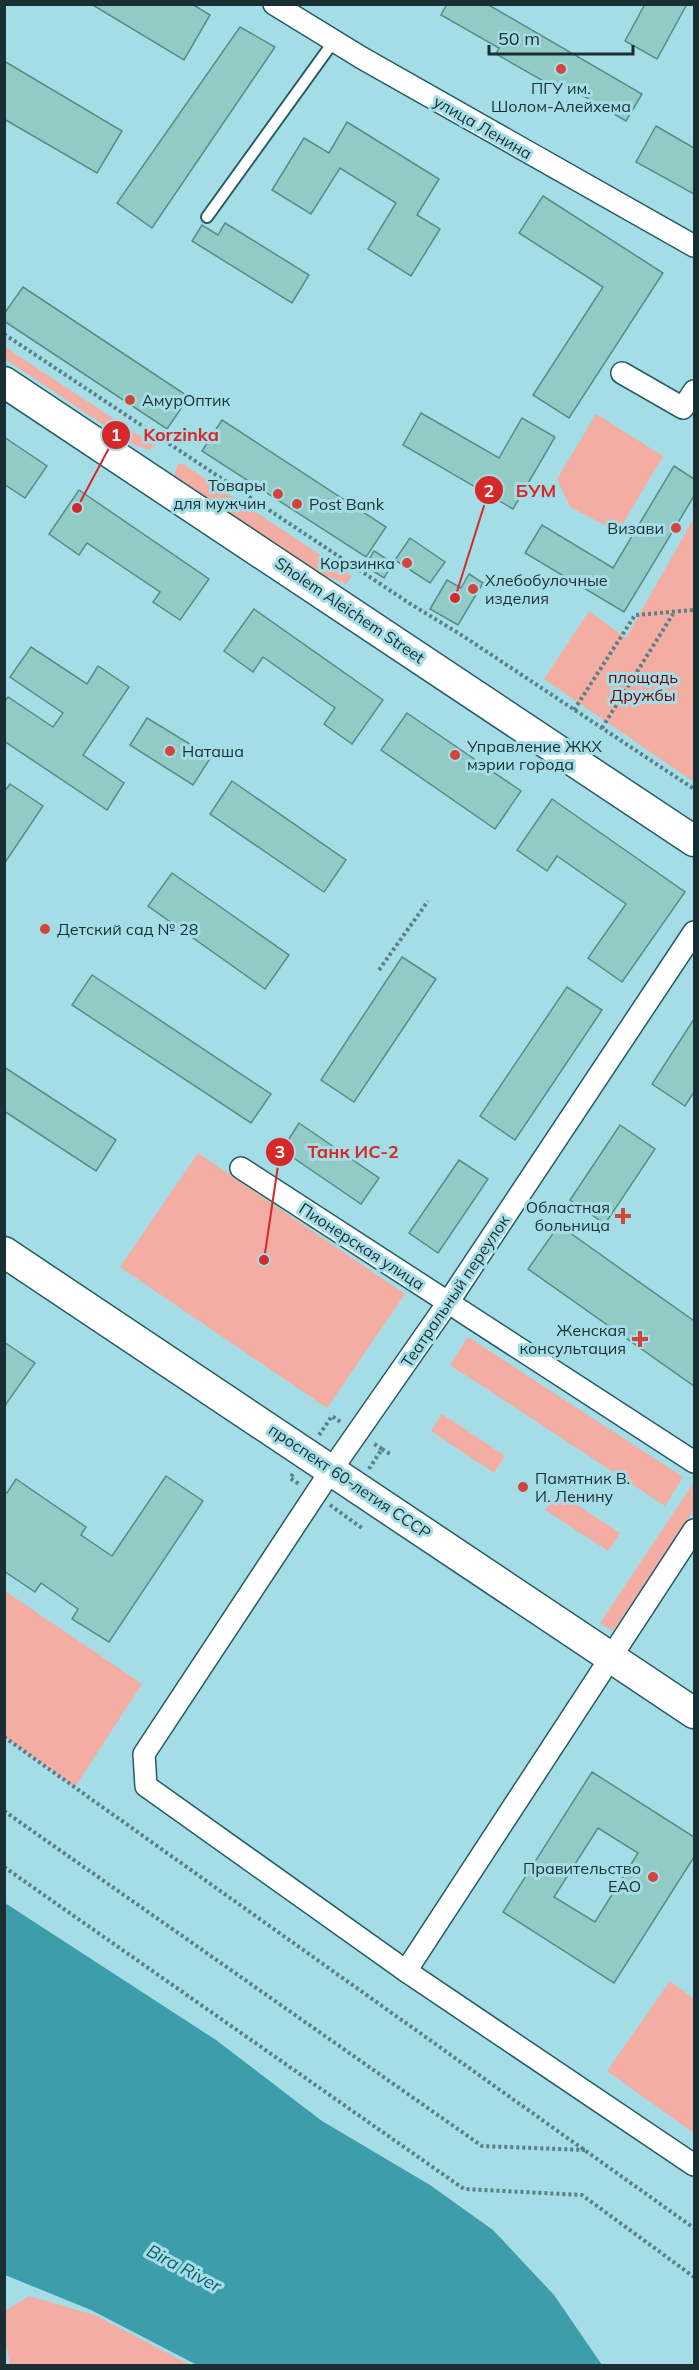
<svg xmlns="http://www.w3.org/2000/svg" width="699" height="2370" viewBox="0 0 699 2370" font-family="Mulish,sans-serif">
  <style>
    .green { fill: #f4ada2 }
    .water { fill: #3e9dab }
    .building { fill: #92cbc5; stroke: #568d88; stroke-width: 1.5; fill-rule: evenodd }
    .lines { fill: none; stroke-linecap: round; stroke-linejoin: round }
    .lane-casing { stroke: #255c64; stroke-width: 14 }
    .street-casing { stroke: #255c64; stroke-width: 24 }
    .secondary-casing { stroke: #255c64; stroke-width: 33 }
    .path { stroke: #5a8086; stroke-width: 4; stroke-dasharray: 3 3; stroke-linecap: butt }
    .lane { stroke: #fff; stroke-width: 10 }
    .street { stroke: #fff; stroke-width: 21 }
    .secondary { stroke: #fff; stroke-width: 30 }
    .poi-dot { fill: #d3453a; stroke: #a5dde6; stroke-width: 2 }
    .labels { text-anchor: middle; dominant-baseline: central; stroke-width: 6; stroke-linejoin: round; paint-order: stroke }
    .poi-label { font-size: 16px; fill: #192f33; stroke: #a5dde6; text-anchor: start }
    .street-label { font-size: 16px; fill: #192f33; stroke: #a5dde6 }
    .park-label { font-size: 16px; fill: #720001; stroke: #a5dde6 }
    .water-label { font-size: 18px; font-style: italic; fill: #0d5d67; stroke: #a5dde6 }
    .leader { fill: none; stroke: #d62828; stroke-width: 2 }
    .callout-dot { fill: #d62828; stroke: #a5dde6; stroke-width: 2 }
    .mark-label { font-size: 18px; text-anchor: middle; font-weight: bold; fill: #fff }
    .callout-label { font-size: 18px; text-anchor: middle; font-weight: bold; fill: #d62828; stroke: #a5dde6; stroke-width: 6; stroke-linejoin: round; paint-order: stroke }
  </style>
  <rect width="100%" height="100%" fill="#a5dde6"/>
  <g class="green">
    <polygon points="4,347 5,347 155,446 149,450 132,444 5,359"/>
    <polygon points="596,414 663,456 618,532 570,507 557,479"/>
    <polygon points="178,464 183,464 352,576 346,584 318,573 174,475"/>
    <polygon points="694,518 694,782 544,679 589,611 626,638"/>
    <polygon points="198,1153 405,1294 327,1408 120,1267"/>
    <polygon points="468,1337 683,1477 665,1506 450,1365"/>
    <polygon points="442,1414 505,1456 494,1473 431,1431"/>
    <polygon points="694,1482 694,1510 613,1631 600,1623"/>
    <polygon points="557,1492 620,1533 608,1551 545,1510"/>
    <polygon points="5,1591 142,1684 75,1787 5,1737"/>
    <polygon points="670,1981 694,1999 694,2133 607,2071"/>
    <polygon points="29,2296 95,2315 190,2365 10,2365 5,2338 5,2311"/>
  </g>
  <polygon class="water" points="5,1903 216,2040 322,2121 430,2185 493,2230 554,2295 602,2365 197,2365 91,2310 5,2275"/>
  <g class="building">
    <polygon points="91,4 192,4 210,15 184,60"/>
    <polygon points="447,4 487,4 642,94 626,121 563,84 559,90 496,54 499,48 441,15"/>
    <polygon points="645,4 687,4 657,59 625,41"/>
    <polygon points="240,27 275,47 152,228 117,203"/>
    <polygon points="4,61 122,131 97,173 4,119"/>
    <polygon points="347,122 439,179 417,215 440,229 411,276 368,249 396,203 340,168 311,214 272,190 304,138 329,153"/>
    <polygon points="656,126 694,148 694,194 636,162"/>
    <polygon points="543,196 663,273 569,418 533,395 603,287 519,233"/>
    <polygon points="225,223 309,275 292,303 192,241 202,225 218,235"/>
    <polygon points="23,287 189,397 167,429 4,321 4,314"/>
    <polygon points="421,413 499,458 522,418 555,437 513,509 403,445"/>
    <polygon points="222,420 386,527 366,557 202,451"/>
    <polygon points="4,437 47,466 25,498 4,484"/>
    <polygon points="674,466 694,479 694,496 624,612 525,553 542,525 613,568"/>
    <polygon points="79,490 209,579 180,620 153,602 160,592 87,543 79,555 49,534"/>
    <polygon points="410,538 445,562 430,583 395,560"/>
    <polygon points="374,551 393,563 384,578 365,566"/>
    <polygon points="469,574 483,583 458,625 430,609 447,580 461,588"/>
    <polygon points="254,609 383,700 352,744 324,724 335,708 263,657 253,672 224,651"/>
    <polygon points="31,647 87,684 98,666 129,687 83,755 124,783 107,810 4,741 4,702 8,697 53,727 63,713 10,677"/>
    <polygon points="407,713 521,791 495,829 381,750"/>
    <polygon points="147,718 211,757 193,785 130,745"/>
    <polygon points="232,781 346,860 324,892 210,814"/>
    <polygon points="10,784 43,806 4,864 4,792"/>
    <polygon points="552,799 685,892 622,982 588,958 626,904 557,856 547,871 517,850"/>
    <polygon points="172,873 289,955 265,989 148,906"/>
    <polygon points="402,957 436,979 354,1102 321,1080"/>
    <polygon points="92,975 271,1094 251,1123 72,1005"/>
    <polygon points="567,987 602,1010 515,1140 480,1116"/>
    <polygon points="694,1019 694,1092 685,1106 652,1084"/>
    <polygon points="4,1067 116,1140 96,1171 4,1111"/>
    <polygon points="299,1123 379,1178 361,1204 282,1150"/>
    <polygon points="620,1125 655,1149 605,1224 570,1200"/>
    <polygon points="459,1160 488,1179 438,1253 409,1233"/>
    <polygon points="559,1225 694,1321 694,1386 528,1269"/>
    <polygon points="4,1342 35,1363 4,1407"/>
    <polygon points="166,1476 203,1501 109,1642 72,1619 78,1609 41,1583 35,1592 4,1571 4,1491 7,1493 16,1479 86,1527 81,1535 112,1556"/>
    <path d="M592,1772L694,1837V1857L614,1983L503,1912ZM598,1828L638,1853L595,1922L554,1897Z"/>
  </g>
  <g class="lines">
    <defs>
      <polyline id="lane" points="207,217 334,41"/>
      <g id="street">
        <polyline points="274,4 362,58 694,246"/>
        <polyline points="622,373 683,408 694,391"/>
        <polyline points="694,932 449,1301 332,1469 144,1754 146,1786 406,1971 694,2165"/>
        <polyline points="241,1168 694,1462"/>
        <polyline points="406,1971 694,1530"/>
      </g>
      <g id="secondary">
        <polyline points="4,382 694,841"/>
        <polyline points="4,1252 694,1713"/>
      </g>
    </defs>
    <use href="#lane" class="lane-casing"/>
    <use href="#street" class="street-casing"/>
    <use href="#secondary" class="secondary-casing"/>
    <g class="path">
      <polyline points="4,334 409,603 463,636 694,789"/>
      <polyline points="574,710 635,615 694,610"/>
      <polyline points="602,728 673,614"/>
      <polyline points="379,970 428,901"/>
      <polyline points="319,1435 332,1416 342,1423"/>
      <polyline points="382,1449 390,1454"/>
      <polyline points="369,1469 382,1449 373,1443"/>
      <polyline points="293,1474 290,1478 299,1484"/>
      <polyline points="330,1505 362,1528"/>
      <polyline points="4,1737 694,2228"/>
      <polyline points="4,1811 482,2146 585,2150"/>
      <polyline points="4,1867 464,2189 582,2195 694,2277"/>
    </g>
    <use href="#lane" class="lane"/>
    <use href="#street" class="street"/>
    <use href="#secondary" class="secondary"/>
  </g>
  <g class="poi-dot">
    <circle cx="561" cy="69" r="6"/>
    <circle cx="130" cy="400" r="6"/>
    <circle cx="278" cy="494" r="6"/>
    <circle cx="297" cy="504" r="6"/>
    <circle cx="676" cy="528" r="6"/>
    <circle cx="407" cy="563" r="6"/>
    <circle cx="473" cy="589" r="6"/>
    <circle cx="170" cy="751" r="6"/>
    <circle cx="455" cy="755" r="6"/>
    <circle cx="45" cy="929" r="6"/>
    <path d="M620 1207h6v6h6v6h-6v6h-6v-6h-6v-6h6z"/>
    <path d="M637 1330h6v6h6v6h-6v6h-6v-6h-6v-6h6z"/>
    <circle cx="523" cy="1487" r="6"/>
    <circle cx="653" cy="1877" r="6"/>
  </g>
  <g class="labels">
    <g class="poi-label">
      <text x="561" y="88" text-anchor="middle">ПГУ им.<tspan x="561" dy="18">Шолом-Алейхема</tspan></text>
      <text x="142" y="400">АмурОптик</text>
      <text x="266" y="485" text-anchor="end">Товары<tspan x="266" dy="18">для мужчин</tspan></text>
      <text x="309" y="504">Post Bank</text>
      <text x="664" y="528" text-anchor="end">Визави</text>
      <text x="395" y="563" text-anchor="end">Корзинка</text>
      <text x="485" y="580">Хлебобулочные<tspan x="485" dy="18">изделия</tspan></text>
      <text x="467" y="746">Управление ЖКХ<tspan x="467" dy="18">мэрии города</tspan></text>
      <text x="182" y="751">Наташа</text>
      <text x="57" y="929">Детский сад № 28</text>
      <text x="610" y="1207" text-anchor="end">Областная<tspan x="610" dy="18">больница</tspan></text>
      <text x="626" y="1330" text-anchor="end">Женская<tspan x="626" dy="18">консультация</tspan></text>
      <text x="535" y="1478">Памятник В.<tspan x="535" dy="18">И. Ленину</tspan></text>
      <text x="641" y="1868" text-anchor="end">Правительство<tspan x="641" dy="18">ЕАО</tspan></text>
    </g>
    <g class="street-label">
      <text transform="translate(483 127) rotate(30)">улица Ленина</text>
      <text transform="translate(350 610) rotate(34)">Sholem Aleichem Street</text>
      <text transform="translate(362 1246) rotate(33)">Пионерская улица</text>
      <text transform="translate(455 1291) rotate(-56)">Театральный переулок</text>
      <text transform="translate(350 1481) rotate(34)">проспект 60-летия СССР</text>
    </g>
    <g class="park-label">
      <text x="643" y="677">площадь<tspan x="643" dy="18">Дружбы</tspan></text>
    </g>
    <g class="water-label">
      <text transform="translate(184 2268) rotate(28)">Bira River</text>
    </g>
  </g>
  <path class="leader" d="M77 508L116 435M455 598L489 490M264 1260L280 1152"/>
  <g class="callout-dot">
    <circle cx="77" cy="508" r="6"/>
    <circle cx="455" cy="598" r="6"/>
    <circle cx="264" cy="1260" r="6"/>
    <circle cx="116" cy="435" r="15"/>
    <circle cx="489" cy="490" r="15"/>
    <circle cx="280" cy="1152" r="15"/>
  </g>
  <g class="mark-label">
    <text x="116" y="441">1</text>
    <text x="489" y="497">2</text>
    <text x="280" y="1158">3</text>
  </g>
  <g class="callout-label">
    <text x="181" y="441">Korzinka</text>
    <text x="536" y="497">БУМ</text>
    <text x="353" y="1158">Танк ИС-2</text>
  </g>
  <rect width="699" height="2370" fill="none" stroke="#192f33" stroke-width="12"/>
  <path d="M489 45v9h144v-9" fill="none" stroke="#192f33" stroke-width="3"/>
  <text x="498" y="45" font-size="18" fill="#192f33" stroke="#a5dde6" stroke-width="4.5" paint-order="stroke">50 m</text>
</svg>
